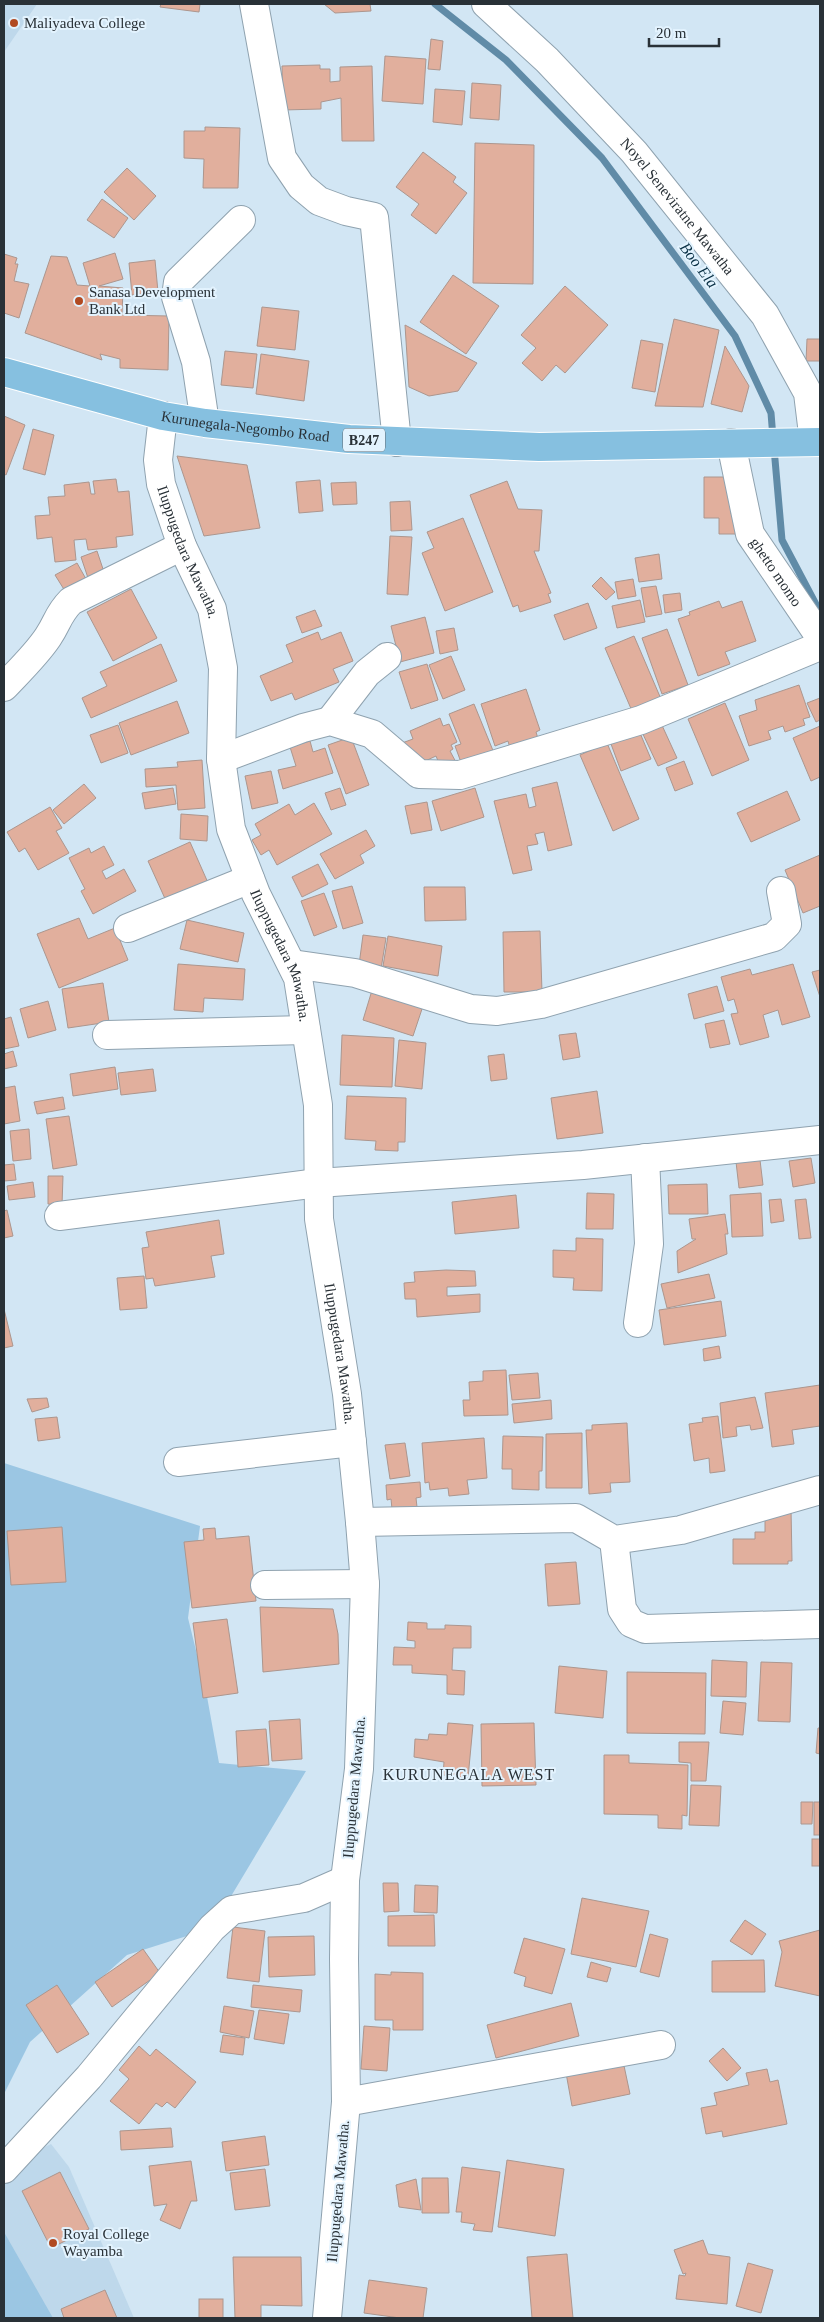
<svg xmlns="http://www.w3.org/2000/svg" width="824" height="2322" viewBox="0 0 824 2322" font-family="'Times New Roman',serif">
  <style>
    .built { fill: #bed8eb }
    .green { fill: #9bc6e3 }
    .lines { fill: none; stroke-linecap: round; stroke-linejoin: round }
    .stream { stroke: #608ba7; stroke-width: 7 }
    .building { fill: #e1af9d; stroke: #ac968e }
    .street-casing { stroke: #8fa2af; stroke-width: 30 }
    .primary-casing { stroke: #fff; stroke-width: 30 }
    .street { stroke: #fff; stroke-width: 28 }
    .primary { stroke: #86c0e0; stroke-width: 28 }
    .poi-dot { fill: #b14a22; stroke: #e3f3fe; stroke-width: 2 }
    .labels { text-anchor: middle; dominant-baseline: central; stroke-width: 4; stroke-linejoin: round; paint-order: stroke }
    .shield { fill: #e3f3fe; stroke: #616b73; stroke-width: 1 }
    .shield-label { font-size: 14px; font-weight: bold; fill: #293137 }
    .poi-label { font-size: 15px; fill: #293137; stroke: #e3f3fe; text-anchor: start }
    .street-label { font-size: 15px; fill: #293137; stroke: #e3f3fe }
    .water-label { font-size: 16px; font-style: italic; fill: #072e43; stroke: #e3f3fe }
    .neighbourhood-label { font-size: 16px; letter-spacing: 1px; fill: #293137; stroke: #e3f3fe }
  </style>
  <rect width="100%" height="100%" fill="#d2e6f4"/>
  <g class="built">
    <polygon points="4,4 37,4 4,52"/>
    <polygon points="51,2144 69,2167 134,2318 4,2318 4,2167"/>
  </g>
  <g class="green">
    <polygon points="4,1463 200,1526 188,1618 206,1691 219,1763 306,1771 212,1928 127,1955 30,2042 4,2094"/>
    <polygon points="4,2232 53,2318 4,2318"/>
  </g>
  <g class="lines">
    <g class="stream">
      <polyline points="435,4 506,60 602,158 735,336 771,413 773,438"/>
      <polyline points="774,448 782,540 820,612"/>
    </g>
  </g>
  <g class="building">
    <polygon points="161,4 200,4 199,12 160,7"/>
    <polygon points="324,4 370,4 371,11 335,13"/>
    <polygon points="431,39 443,41 440,70 428,69"/>
    <polygon points="385,56 426,59 423,104 382,101"/>
    <polygon points="320,65 320,69 330,69 330,82 340,81 340,67 372,66 374,141 342,141 341,98 321,102 321,109 283,110 282,66"/>
    <polygon points="472,83 501,85 499,120 470,118"/>
    <polygon points="435,89 465,91 462,125 433,122"/>
    <polygon points="205,127 240,128 238,188 203,188 204,159 184,158 184,131 205,131"/>
    <polygon points="475,143 534,145 533,284 473,283"/>
    <polygon points="423,152 456,177 453,182 467,193 436,234 411,215 419,204 396,187"/>
    <polygon points="127,168 156,196 134,220 104,192"/>
    <polygon points="102,199 128,218 114,238 87,220"/>
    <polygon points="115,253 123,279 99,286 123,288 122,315 169,316 168,370 120,368 120,359 100,354 102,360 25,333 51,256 67,257 77,285 90,286 83,263"/>
    <polygon points="4,254 17,258 15,264 18,264 14,281 29,284 19,318 4,313"/>
    <polygon points="155,260 158,292 132,295 129,263"/>
    <polygon points="453,275 499,306 466,354 420,322"/>
    <polygon points="565,286 608,325 565,373 556,365 542,381 522,363 536,348 521,335"/>
    <polygon points="262,307 299,311 295,350 257,346"/>
    <polygon points="674,319 719,330 703,407 655,406"/>
    <polygon points="405,325 477,363 458,391 429,396 409,387"/>
    <polygon points="807,339 820,339 820,361 806,361"/>
    <polygon points="641,340 663,344 655,392 632,388"/>
    <polygon points="725,346 749,386 742,412 711,404"/>
    <polygon points="225,351 257,354 253,388 221,385"/>
    <polygon points="261,354 309,361 304,401 256,394"/>
    <polygon points="4,416 25,425 6,475 4,474"/>
    <polygon points="33,429 54,435 45,475 23,469"/>
    <polygon points="177,456 247,465 260,528 204,536"/>
    <polygon points="704,477 731,477 731,514 736,514 736,534 719,534 719,518 704,518"/>
    <polygon points="116,479 118,492 129,491 133,535 116,537 117,547 88,550 86,539 74,540 76,560 55,562 52,537 37,539 35,516 50,515 48,497 65,496 64,485 89,482 91,494 95,494 93,481"/>
    <polygon points="320,480 323,511 299,513 296,482"/>
    <polygon points="507,481 518,509 542,510 539,551 534,551 551,593 548,594 551,602 520,612 518,605 513,607 470,495"/>
    <polygon points="356,482 357,504 333,505 331,483"/>
    <polygon points="410,501 412,530 391,531 390,502"/>
    <polygon points="463,518 493,592 445,611 422,553 434,548 427,532"/>
    <polygon points="390,536 412,537 408,595 387,594"/>
    <polygon points="97,551 104,572 88,578 81,557"/>
    <polygon points="659,554 662,579 639,582 635,558"/>
    <polygon points="77,563 86,579 65,591 55,575"/>
    <polygon points="601,577 615,592 606,600 592,586"/>
    <polygon points="633,579 636,596 618,599 615,582"/>
    <polygon points="656,586 662,614 646,617 641,588"/>
    <polygon points="131,589 157,638 113,661 87,612"/>
    <polygon points="680,593 682,610 665,613 663,595"/>
    <polygon points="640,600 645,622 617,628 612,606"/>
    <polygon points="719,601 722,608 742,601 756,641 725,652 730,664 698,676 678,619 690,615 689,612"/>
    <polygon points="588,603 597,628 564,640 554,615"/>
    <polygon points="315,610 322,626 302,633 296,617"/>
    <polygon points="425,617 434,653 400,662 391,626"/>
    <polygon points="454,628 458,650 440,654 436,631"/>
    <polygon points="667,629 688,685 662,694 642,638"/>
    <polygon points="318,632 321,640 341,632 353,661 333,669 339,682 295,700 292,693 271,701 260,676 293,662 286,645"/>
    <polygon points="634,636 661,699 632,711 605,648"/>
    <polygon points="161,644 177,681 91,718 82,698 107,686 100,672"/>
    <polygon points="451,656 465,690 443,699 429,665"/>
    <polygon points="427,664 438,700 411,709 399,672"/>
    <polygon points="799,685 810,717 803,719 805,725 785,732 783,726 768,731 771,739 749,746 739,716 757,710 755,700"/>
    <polygon points="526,689 540,730 536,732 539,742 511,752 508,741 495,746 481,704"/>
    <polygon points="820,698 820,720 816,722 807,703"/>
    <polygon points="177,701 189,733 131,755 119,723"/>
    <polygon points="725,703 749,760 712,776 688,719"/>
    <polygon points="474,704 494,753 462,765 455,746 461,744 449,714"/>
    <polygon points="440,718 443,726 449,724 457,742 451,745 453,749 450,751 458,766 443,773 436,756 423,762 402,743 413,739 410,731"/>
    <polygon points="660,721 677,758 658,766 641,730"/>
    <polygon points="118,725 128,753 101,763 90,735"/>
    <polygon points="820,726 820,777 811,781 793,738"/>
    <polygon points="640,733 651,759 621,771 611,744"/>
    <polygon points="351,737 369,785 346,794 328,745"/>
    <polygon points="310,741 313,752 325,748 333,773 283,789 278,770 296,766 290,747"/>
    <polygon points="607,743 639,819 613,831 580,755"/>
    <polygon points="202,760 205,808 178,810 176,785 146,787 145,769 178,767 177,762"/>
    <polygon points="684,761 693,784 675,791 666,768"/>
    <polygon points="271,771 278,803 252,809 245,776"/>
    <polygon points="557,782 572,845 548,851 544,832 535,834 538,844 527,846 532,870 513,874 494,801 526,794 529,808 536,806 532,788"/>
    <polygon points="84,784 96,798 64,824 53,810"/>
    <polygon points="173,788 176,804 145,809 142,793"/>
    <polygon points="340,788 346,805 331,810 325,793"/>
    <polygon points="475,788 484,817 441,831 432,801"/>
    <polygon points="787,791 800,820 751,842 737,813"/>
    <polygon points="427,802 432,830 411,834 405,806"/>
    <polygon points="314,803 332,834 277,865 269,850 261,855 252,840 261,835 255,824 289,804 295,815"/>
    <polygon points="50,807 62,828 56,831 69,853 38,870 25,848 19,852 7,832"/>
    <polygon points="181,814 208,816 207,841 180,839"/>
    <polygon points="366,830 375,846 360,855 364,863 335,879 320,854"/>
    <polygon points="190,842 209,885 167,903 148,861"/>
    <polygon points="104,846 114,865 102,871 106,879 124,869 136,891 93,914 81,891 85,889 69,858 89,848 91,853"/>
    <polygon points="820,855 820,906 803,913 785,870"/>
    <polygon points="318,864 328,884 302,897 292,877"/>
    <polygon points="352,886 363,923 343,929 332,891"/>
    <polygon points="424,887 465,887 466,920 425,921"/>
    <polygon points="324,893 337,927 314,936 301,901"/>
    <polygon points="79,918 88,939 115,928 128,960 59,988 37,934"/>
    <polygon points="187,920 244,933 238,962 180,949"/>
    <polygon points="540,931 542,992 504,992 503,932"/>
    <polygon points="363,935 386,938 381,969 359,965"/>
    <polygon points="388,936 442,946 438,976 383,966"/>
    <polygon points="178,964 245,969 243,1000 204,998 203,1012 174,1010"/>
    <polygon points="793,964 810,1017 782,1025 778,1010 763,1015 769,1037 740,1045 731,1014 738,1013 734,999 728,1001 721,977 750,969 752,975"/>
    <polygon points="820,970 820,997 812,972"/>
    <polygon points="103,983 109,1022 68,1028 62,989"/>
    <polygon points="717,986 724,1011 694,1019 688,994"/>
    <polygon points="373,987 424,1003 413,1036 363,1020"/>
    <polygon points="48,1001 56,1030 28,1038 20,1009"/>
    <polygon points="11,1017 19,1046 4,1049 4,1019"/>
    <polygon points="724,1020 730,1044 710,1048 705,1024"/>
    <polygon points="576,1033 580,1057 563,1060 559,1035"/>
    <polygon points="342,1035 394,1038 392,1087 340,1085"/>
    <polygon points="399,1040 426,1043 422,1089 395,1086"/>
    <polygon points="13,1051 17,1066 4,1069 4,1054"/>
    <polygon points="504,1054 507,1079 491,1081 488,1056"/>
    <polygon points="115,1067 118,1089 73,1096 70,1074"/>
    <polygon points="153,1069 156,1091 121,1095 118,1073"/>
    <polygon points="15,1086 20,1121 4,1124 4,1088"/>
    <polygon points="597,1091 603,1133 557,1139 551,1098"/>
    <polygon points="347,1096 406,1098 405,1142 398,1142 398,1151 375,1150 376,1141 345,1139"/>
    <polygon points="63,1097 65,1109 37,1114 34,1102"/>
    <polygon points="69,1116 77,1165 53,1169 46,1119"/>
    <polygon points="29,1129 31,1159 13,1161 10,1131"/>
    <polygon points="811,1158 815,1183 793,1187 789,1161"/>
    <polygon points="760,1160 763,1185 739,1188 736,1162"/>
    <polygon points="14,1164 16,1180 4,1181 4,1165"/>
    <polygon points="48,1176 63,1176 62,1205 48,1204"/>
    <polygon points="33,1182 35,1197 9,1200 7,1186"/>
    <polygon points="707,1184 708,1214 669,1214 668,1185"/>
    <polygon points="587,1193 614,1194 613,1229 586,1229"/>
    <polygon points="761,1193 763,1236 732,1237 730,1195"/>
    <polygon points="516,1195 519,1228 455,1234 452,1202"/>
    <polygon points="781,1199 784,1221 771,1223 769,1200"/>
    <polygon points="806,1199 811,1238 799,1239 795,1200"/>
    <polygon points="7,1210 13,1236 4,1238 4,1211"/>
    <polygon points="725,1214 728,1234 725,1234 727,1254 678,1273 677,1251 696,1239 692,1239 689,1219"/>
    <polygon points="219,1220 224,1254 211,1256 215,1277 155,1286 153,1278 146,1279 142,1248 149,1247 146,1232"/>
    <polygon points="576,1238 603,1239 602,1291 573,1290 574,1278 553,1277 553,1250 576,1251"/>
    <polygon points="446,1270 475,1271 476,1286 447,1287 447,1296 480,1294 480,1312 417,1317 416,1299 405,1299 404,1283 415,1282 414,1272"/>
    <polygon points="709,1274 715,1298 667,1308 661,1284"/>
    <polygon points="144,1276 147,1308 120,1310 117,1278"/>
    <polygon points="721,1301 726,1336 664,1345 659,1310"/>
    <polygon points="4,1309 13,1346 4,1348"/>
    <polygon points="719,1346 721,1358 704,1361 703,1349"/>
    <polygon points="506,1370 508,1415 464,1416 463,1400 470,1400 469,1382 483,1381 483,1371"/>
    <polygon points="538,1373 540,1398 512,1400 509,1375"/>
    <polygon points="820,1385 820,1426 792,1430 794,1444 772,1447 765,1393"/>
    <polygon points="755,1397 763,1428 751,1430 750,1425 736,1427 737,1436 723,1438 720,1403"/>
    <polygon points="47,1398 49,1407 32,1412 27,1399"/>
    <polygon points="551,1400 552,1419 514,1423 512,1404"/>
    <polygon points="718,1416 725,1471 710,1473 709,1458 694,1461 689,1424 703,1422 702,1418"/>
    <polygon points="57,1417 60,1438 38,1441 35,1419"/>
    <polygon points="627,1423 630,1482 610,1483 611,1492 589,1494 586,1430 592,1430 592,1425"/>
    <polygon points="582,1433 582,1488 546,1488 546,1434"/>
    <polygon points="503,1436 543,1437 542,1471 539,1471 539,1490 512,1489 512,1469 502,1469"/>
    <polygon points="484,1438 487,1478 467,1480 469,1494 449,1496 448,1488 430,1490 429,1482 425,1483 422,1443"/>
    <polygon points="405,1443 410,1476 390,1479 385,1445"/>
    <polygon points="420,1482 421,1497 416,1498 417,1507 392,1509 391,1499 387,1500 386,1485"/>
    <polygon points="765,1508 791,1508 792,1561 788,1561 788,1564 733,1564 733,1539 755,1539 755,1532 765,1532"/>
    <polygon points="62,1527 66,1582 11,1585 7,1531"/>
    <polygon points="215,1528 216,1539 249,1536 256,1601 192,1608 184,1542 204,1540 203,1529"/>
    <polygon points="576,1562 580,1604 548,1606 545,1564"/>
    <polygon points="260,1607 333,1609 338,1634 339,1664 263,1672"/>
    <polygon points="227,1619 238,1693 203,1698 193,1623"/>
    <polygon points="408,1622 427,1623 427,1629 445,1629 445,1625 471,1626 471,1648 453,1648 452,1670 465,1671 464,1695 447,1694 447,1675 412,1673 412,1665 393,1665 394,1647 415,1648 415,1641 407,1640"/>
    <polygon points="712,1660 747,1662 746,1697 711,1696"/>
    <polygon points="761,1662 792,1663 790,1722 758,1721"/>
    <polygon points="559,1666 607,1671 603,1718 555,1713"/>
    <polygon points="627,1672 706,1673 705,1734 627,1733"/>
    <polygon points="723,1701 746,1703 743,1735 720,1733"/>
    <polygon points="300,1719 302,1759 272,1761 269,1721"/>
    <polygon points="448,1723 473,1725 468,1778 443,1775 444,1762 414,1757 415,1739 428,1740 429,1734 447,1735"/>
    <polygon points="534,1723 536,1785 482,1786 481,1724"/>
    <polygon points="818,1728 820,1728 820,1754 816,1753"/>
    <polygon points="266,1729 269,1765 238,1767 236,1731"/>
    <polygon points="679,1742 709,1742 706,1781 691,1781 691,1763 679,1762"/>
    <polygon points="604,1755 629,1755 629,1763 688,1765 687,1816 682,1815 682,1829 658,1828 658,1815 604,1814"/>
    <polygon points="691,1785 721,1786 719,1826 689,1825"/>
    <polygon points="801,1802 813,1802 812,1824 801,1824"/>
    <rect x="814" y="1802" width="6" height="33"/>
    <rect x="812" y="1839" width="8" height="27"/>
    <polygon points="383,1883 398,1883 399,1911 384,1912"/>
    <polygon points="415,1885 438,1886 437,1913 414,1912"/>
    <polygon points="582,1898 649,1911 636,1967 571,1954"/>
    <polygon points="434,1915 435,1946 388,1946 388,1916"/>
    <polygon points="745,1920 766,1934 752,1955 730,1941"/>
    <polygon points="233,1927 265,1931 259,1982 227,1978"/>
    <polygon points="820,1930 820,1996 775,1986 782,1952 779,1941"/>
    <polygon points="650,1934 668,1939 659,1977 640,1972"/>
    <polygon points="314,1936 315,1975 269,1977 268,1937"/>
    <polygon points="524,1938 565,1949 552,1994 524,1986 526,1977 514,1973"/>
    <polygon points="143,1949 160,1973 112,2007 95,1982"/>
    <polygon points="764,1960 765,1992 712,1992 712,1961"/>
    <polygon points="591,1962 611,1968 607,1982 587,1977"/>
    <polygon points="391,1972 423,1973 423,2030 393,2030 393,2020 375,2020 375,1974 391,1975"/>
    <polygon points="57,1985 89,2034 57,2053 26,2005"/>
    <polygon points="253,1985 302,1990 300,2012 251,2007"/>
    <polygon points="571,2003 579,2036 496,2058 487,2025"/>
    <polygon points="224,2006 254,2011 249,2038 220,2032"/>
    <polygon points="259,2010 289,2014 284,2044 254,2039"/>
    <polygon points="364,2026 390,2028 387,2071 361,2069"/>
    <polygon points="223,2035 245,2038 243,2055 220,2052"/>
    <polygon points="139,2046 150,2056 156,2049 196,2082 175,2108 167,2102 162,2107 156,2103 139,2124 110,2101 129,2079 119,2070"/>
    <polygon points="723,2048 741,2068 727,2081 709,2061"/>
    <polygon points="623,2061 630,2094 572,2106 566,2073"/>
    <polygon points="767,2069 770,2082 778,2080 787,2124 723,2137 722,2131 706,2134 701,2108 717,2105 714,2093 749,2085 746,2073"/>
    <polygon points="171,2128 173,2147 121,2150 120,2131"/>
    <polygon points="265,2136 269,2165 226,2171 222,2142"/>
    <polygon points="507,2160 564,2169 555,2236 498,2227"/>
    <polygon points="191,2161 197,2201 191,2201 180,2229 160,2220 167,2204 154,2206 149,2166"/>
    <polygon points="462,2167 500,2172 492,2232 473,2230 475,2224 461,2222 462,2212 456,2212"/>
    <polygon points="265,2169 270,2206 235,2210 230,2173"/>
    <polygon points="60,2172 89,2229 51,2248 22,2191"/>
    <polygon points="422,2178 448,2178 449,2213 422,2213"/>
    <polygon points="416,2179 421,2210 399,2207 396,2185"/>
    <polygon points="703,2240 708,2254 730,2257 727,2304 676,2299 679,2275 685,2276 686,2273 683,2274 674,2250"/>
    <polygon points="567,2254 573,2318 532,2318 527,2257"/>
    <polygon points="233,2257 301,2257 302,2306 261,2305 261,2318 235,2318"/>
    <polygon points="748,2263 773,2270 761,2313 736,2306"/>
    <polygon points="369,2280 427,2288 423,2318 400,2318 364,2313"/>
    <polygon points="105,2290 117,2318 64,2318 61,2309"/>
    <rect x="199" y="2299" width="24" height="19"/>
  </g>
  <g class="lines">
    <defs>
      <g id="street">
        <polyline points="254,4 282,158 301,186 319,201 346,211 374,217 397,442"/>
        <path id="s1" d="M486,4L547,60L634,152L765,315L808,393L814,442"/>
        <path id="s2" d="M163,416L158,460L161,484L182,546L212,609L223,668L221,759L231,829L256,894L298,978L318,1105L319,1219L347,1394L360,1522L365,1584L359,1769L345,1880L344,1959L346,2102L327,2318"/>
        <polyline points="205,423 196,362 176,297 178,282 241,220"/>
        <path id="s3" d="M731,443L750,534L820,637"/>
        <path d="M4,687C19,671 36,655 48,637C58,622 58,614 71,601L182,546"/>
        <polyline points="330,721 367,673 387,657"/>
        <polyline points="221,759 303,728 330,721 372,734 419,774 460,775 641,720 820,646"/>
        <polyline points="128,928 250,879"/>
        <polyline points="292,964 355,973 471,1009 497,1011 541,1004 774,937 787,924 781,891"/>
        <polyline points="107,1035 306,1030"/>
        <polyline points="59,1216 318,1183 583,1165 820,1140"/>
        <polyline points="638,1323 649,1244 645,1158"/>
        <polyline points="178,1462 352,1442"/>
        <polyline points="360,1522 576,1518 614,1540 681,1530 820,1490"/>
        <polyline points="614,1540 622,1609 631,1623 645,1629 820,1624"/>
        <polyline points="265,1585 365,1584"/>
        <polyline points="346,2102 661,2045"/>
        <polyline points="4,2169 89,2077 212,1928 232,1910 304,1898 345,1880"/>
      </g>
      <g id="primary">
        <path id="s4" d="M4,372L163,416L205,423L349,439L539,447L820,442"/>
      </g>
    </defs>
    <use href="#street" class="street-casing"/>
    <use href="#primary" class="primary-casing"/>
    <use href="#street" class="street"/>
    <use href="#primary" class="primary"/>
  </g>
  <g class="poi-dot">
    <circle cx="14" cy="23" r="5"/>
    <circle cx="79" cy="301" r="5"/>
    <circle cx="53" cy="2243" r="5"/>
  </g>
  <g class="labels">
    <rect class="shield" x="343" y="428.5" width="42" height="23" rx="4"/>
    <g class="shield-label">
      <text x="364" y="440">B247</text>
    </g>
    <g class="poi-label">
      <text x="24" y="23">Maliyadeva College</text>
      <text x="89" y="292">Sanasa Development<tspan x="89" dy="17">Bank Ltd</tspan></text>
      <text x="63" y="2234">Royal College<tspan x="63" dy="17">Wayamba</tspan></text>
    </g>
    <g class="street-label">
      <text stroke="none"><textPath href="#s1" startOffset="279">Noyel Seneviratne Mawatha</textPath></text>
      <text stroke="none"><textPath href="#s4" startOffset="248">Kurunegala-Negombo Road</textPath></text>
      <text stroke="none"><textPath href="#s2" startOffset="142">Iluppugedara Mawatha.</textPath></text>
      <text stroke="none"><textPath href="#s3" startOffset="139">ghetto momo</textPath></text>
      <text stroke="none"><textPath href="#s2" startOffset="562">Iluppugedara Mawatha.</textPath></text>
      <text stroke="none"><textPath href="#s2" startOffset="968">Iluppugedara Mawatha.</textPath></text>
      <text transform="translate(354 1787) rotate(-85)">Iluppugedara Mawatha.</text>
      <text transform="translate(338 2191) rotate(-85)">Iluppugedara Mawatha.</text>
    </g>
    <g class="water-label">
      <text transform="translate(699 265) rotate(53)">Boo Ela</text>
    </g>
    <g class="neighbourhood-label">
      <text x="469" y="1774">KURUNEGALA WEST</text>
    </g>
  </g>
  <rect width="824" height="2322" fill="none" stroke="#293137" stroke-width="10"/>
  <path d="M649 38v8h70v-8" fill="none" stroke="#293137" stroke-width="2.5"/>
  <text x="656" y="38" font-size="15" fill="#293137" stroke="#e3f3fe" stroke-width="4" paint-order="stroke">20 m</text>
</svg>
